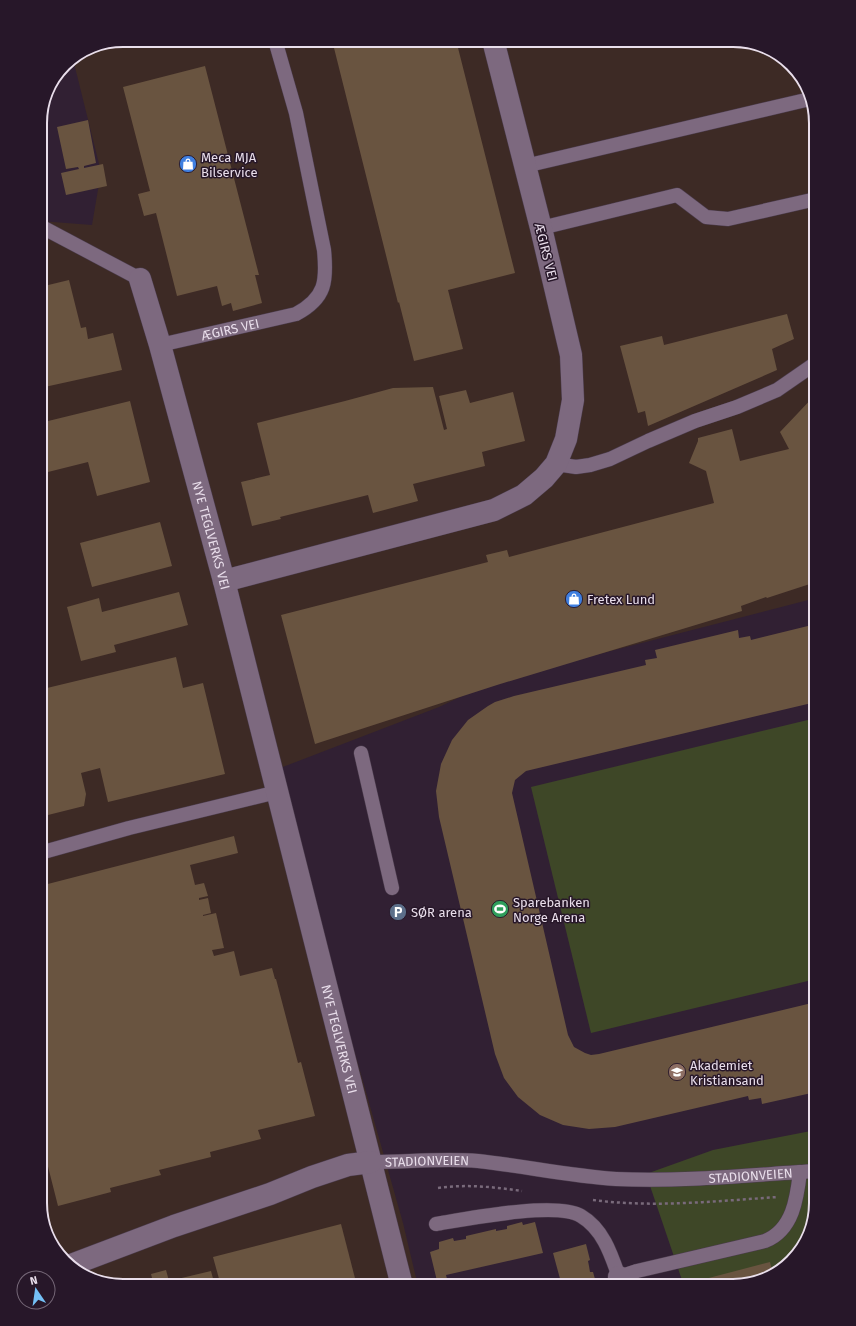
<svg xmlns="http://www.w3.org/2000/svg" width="856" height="1326" viewBox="0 0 856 1326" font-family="'Fira Sans',sans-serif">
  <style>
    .industrial { fill: #3d2a25 }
    .green { fill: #3e4727 }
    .building { fill: #695440 }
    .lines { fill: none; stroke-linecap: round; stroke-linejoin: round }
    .lane-casing { stroke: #4b3c4d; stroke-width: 15 }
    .street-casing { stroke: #4b3c4d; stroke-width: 23 }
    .path { stroke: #796a7b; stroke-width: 2.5; stroke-dasharray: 3 3; stroke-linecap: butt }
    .lane { stroke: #7d697f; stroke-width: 14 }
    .street { stroke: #7d697f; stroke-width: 22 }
    .labels { text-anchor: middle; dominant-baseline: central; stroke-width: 3; stroke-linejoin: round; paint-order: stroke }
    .poi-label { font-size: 13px; fill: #e9deeb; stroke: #271729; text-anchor: start }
    .street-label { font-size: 13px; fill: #e9deeb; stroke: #271729 }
    .rim { fill: none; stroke: #e9deeb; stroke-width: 2 }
  </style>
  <rect width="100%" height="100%" fill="#312033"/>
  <polygon class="industrial" points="123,40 738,40 779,54 807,86 816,123 816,598 494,681 439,707 275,770 403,1223 418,1286 118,1286 77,1272 49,1240 40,1203 40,221 92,225 101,172 73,59 92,46"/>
  <g class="green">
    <polygon points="816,718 816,979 591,1033 531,787"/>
    <polygon points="816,1130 816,1203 802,1249 770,1277 733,1286 684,1286 646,1174 713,1150"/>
  </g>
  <g class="building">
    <polygon points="332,40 456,40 515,273 448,290 463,349 414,361 399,302 398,303"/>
    <polygon points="205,66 259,275 255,275 262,303 233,311 231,303 222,306 217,286 177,296 156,213 144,216 138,194 150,191 123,87"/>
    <polygon points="88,120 96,163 84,166 84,168 103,164 107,186 66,195 61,173 79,169 78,167 66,169 57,127"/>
    <polygon points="69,280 81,328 86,327 88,339 113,333 122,370 40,388 40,287"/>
    <polygon points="787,314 794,339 772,349 777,370 648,426 645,411 638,413 620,346 662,336 664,345"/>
    <polygon points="433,387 444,430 447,429 439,396 466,390 470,403 513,392 525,441 482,452 485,466 413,484 418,501 373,513 368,495 280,517 281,519 252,526 241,482 270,475 257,423 345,401 393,388"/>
    <polygon points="816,394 816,582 767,598 766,597 741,606 742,611 497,685 315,744 281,615 488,562 486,555 507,550 509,557 714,503 706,471 689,463 698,441 698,438 732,429 740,461 789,449 780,432"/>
    <polygon points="130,401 150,482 97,496 88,462 40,474 40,423"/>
    <polygon points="160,522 172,566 92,587 80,543"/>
    <polygon points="179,592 188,625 114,645 116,652 81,661 67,607 99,598 102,612"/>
    <polygon points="816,624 816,702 526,771 515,780 512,793 568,1035 574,1047 585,1053 591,1055 599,1054 816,1002 816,1092 762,1104 761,1098 749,1100 748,1096 615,1127 589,1129 563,1125 540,1115 518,1097 504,1078 495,1054 439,817 436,791 441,764 452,740 468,720 488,706 495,702 514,696 646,665 645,660 657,658 655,650 738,630 739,638 750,636 751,640"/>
    <polygon points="176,657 183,688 203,683 225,774 108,802 100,768 81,773 86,794 84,806 40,817 40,664 47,688"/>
    <polygon points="234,836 238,853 190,865 195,885 204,883 208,896 199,898 199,900 208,898 211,913 203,915 203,916 216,913 224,948 212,950 214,956 234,951 240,976 272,968 275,979 276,979 298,1063 301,1062 315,1116 258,1130 261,1139 210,1152 211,1157 159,1170 161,1175 110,1188 111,1192 58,1206 40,1135 40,886"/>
    <polygon points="522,1222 523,1225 535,1222 543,1253 446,1275 447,1279 437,1281 430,1252 439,1249 439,1242 453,1238 454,1241 466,1239 466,1236 496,1229 496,1231 507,1229 507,1226"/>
    <polygon points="341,1224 357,1286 221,1286 213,1257"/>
    <polygon points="586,1244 590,1260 588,1261 589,1266 590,1272 593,1272 597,1286 562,1286 553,1253"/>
    <polygon points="770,1262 773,1275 770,1277 733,1286 678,1286"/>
    <polygon points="166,1270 169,1281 211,1271 215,1286 154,1286 151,1274"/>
  </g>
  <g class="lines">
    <defs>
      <g id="lane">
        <polyline points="525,166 810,99"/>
        <polyline points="40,226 140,279"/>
        <polyline points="541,228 677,195 706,217 728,219 816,199"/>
        <path id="s1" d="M160,345L296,314C326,298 327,281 324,250L296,113L275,40"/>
        <polyline points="556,464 576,467 590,465 610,459 648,441 695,421 737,407 777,390 816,363"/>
        <polyline points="361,753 392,888"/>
        <polyline points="40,853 129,828 277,792"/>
        <path id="s2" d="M371,1162C407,1162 442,1158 478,1161C524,1166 570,1176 616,1179C683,1182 749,1175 816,1171"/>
        <path d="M436,1224C466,1219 557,1201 581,1216C603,1229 611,1254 619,1277L637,1271L765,1241C793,1230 797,1198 800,1172"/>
      </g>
      <g id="street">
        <path id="s3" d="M140,279L160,345L224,581L402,1286"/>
        <polyline points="224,581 494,510 524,495 544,478 556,464 566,439 573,400 571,355 541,228 493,40"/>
        <polyline points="71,1265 174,1226 270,1194 312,1177 348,1165 371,1162"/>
        <polyline points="619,1277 621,1286"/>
      </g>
    </defs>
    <use href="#lane" class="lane-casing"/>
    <use href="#street" class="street-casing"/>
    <g class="path">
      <path d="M438,1188C466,1184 494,1187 522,1191"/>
      <path d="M593,1200C654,1208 717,1201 778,1197"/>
    </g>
    <use href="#lane" class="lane"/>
    <use href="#street" class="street"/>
  </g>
  <defs>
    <symbol id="shop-disc" viewBox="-11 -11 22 22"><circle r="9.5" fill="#3f7fe0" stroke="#271729"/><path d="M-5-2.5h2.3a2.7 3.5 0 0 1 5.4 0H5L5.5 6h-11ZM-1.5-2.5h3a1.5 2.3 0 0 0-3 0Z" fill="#fff"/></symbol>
    <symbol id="stadium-disc" viewBox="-11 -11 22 22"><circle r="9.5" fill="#2e9e5b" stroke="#271729"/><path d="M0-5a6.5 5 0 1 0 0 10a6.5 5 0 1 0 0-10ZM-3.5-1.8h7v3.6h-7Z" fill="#fff"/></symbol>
    <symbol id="parking-disc" viewBox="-11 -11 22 22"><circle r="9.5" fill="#5c6f8a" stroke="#271729"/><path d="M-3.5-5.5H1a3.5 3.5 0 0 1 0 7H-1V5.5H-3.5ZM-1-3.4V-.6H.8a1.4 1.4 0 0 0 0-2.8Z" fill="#fff"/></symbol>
    <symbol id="school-disc" viewBox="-11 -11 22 22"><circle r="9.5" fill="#8d6e63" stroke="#271729"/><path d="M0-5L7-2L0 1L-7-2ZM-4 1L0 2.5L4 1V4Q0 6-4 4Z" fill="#fff"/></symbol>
  </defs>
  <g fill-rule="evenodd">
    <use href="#shop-disc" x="178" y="154" width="20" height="20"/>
    <use href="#shop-disc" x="564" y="589" width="20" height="20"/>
    <use href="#stadium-disc" x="490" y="899" width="20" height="20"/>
    <use href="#parking-disc" x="388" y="902" width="20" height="20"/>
    <use href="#school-disc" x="667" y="1062" width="20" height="20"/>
  </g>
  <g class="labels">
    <g class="poi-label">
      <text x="201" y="157">Meca MJA<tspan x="201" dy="15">Bilservice</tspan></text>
      <text x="587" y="599">Fretex Lund</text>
      <text x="513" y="902">Sparebanken<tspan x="513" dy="15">Norge Arena</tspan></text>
      <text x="411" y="912">SØR arena</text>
      <text x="690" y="1065">Akademiet<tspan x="690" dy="15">Kristiansand</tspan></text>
    </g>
    <g class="street-label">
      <text transform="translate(546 252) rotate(76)">ÆGIRS VEI</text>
      <text stroke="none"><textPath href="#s1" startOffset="72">ÆGIRS VEI</textPath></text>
      <text stroke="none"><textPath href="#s3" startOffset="266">NYE TEGLVERKS VEI</textPath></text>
      <text stroke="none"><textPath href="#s3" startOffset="786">NYE TEGLVERKS VEI</textPath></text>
      <text stroke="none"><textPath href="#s2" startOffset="56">STADIONVEIEN</textPath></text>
      <text stroke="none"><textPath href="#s2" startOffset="381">STADIONVEIEN</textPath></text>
    </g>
  </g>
  <path d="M0 0H856V1326H0ZM123 47H733A76 76 0 0 1 809 123V1203A76 76 0 0 1 733 1279H123A76 76 0 0 1 47 1203V123A76 76 0 0 1 123 47Z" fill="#271729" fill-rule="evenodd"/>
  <path class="rim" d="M123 47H733A76 76 0 0 1 809 123V1203A76 76 0 0 1 733 1279H123A76 76 0 0 1 47 1203V123A76 76 0 0 1 123 47Z"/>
  <g transform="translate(36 1290) rotate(347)"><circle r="19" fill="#271729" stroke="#756777"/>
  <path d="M0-3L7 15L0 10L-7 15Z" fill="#74c0f6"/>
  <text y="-6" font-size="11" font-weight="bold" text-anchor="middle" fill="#e9deeb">N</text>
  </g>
</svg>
